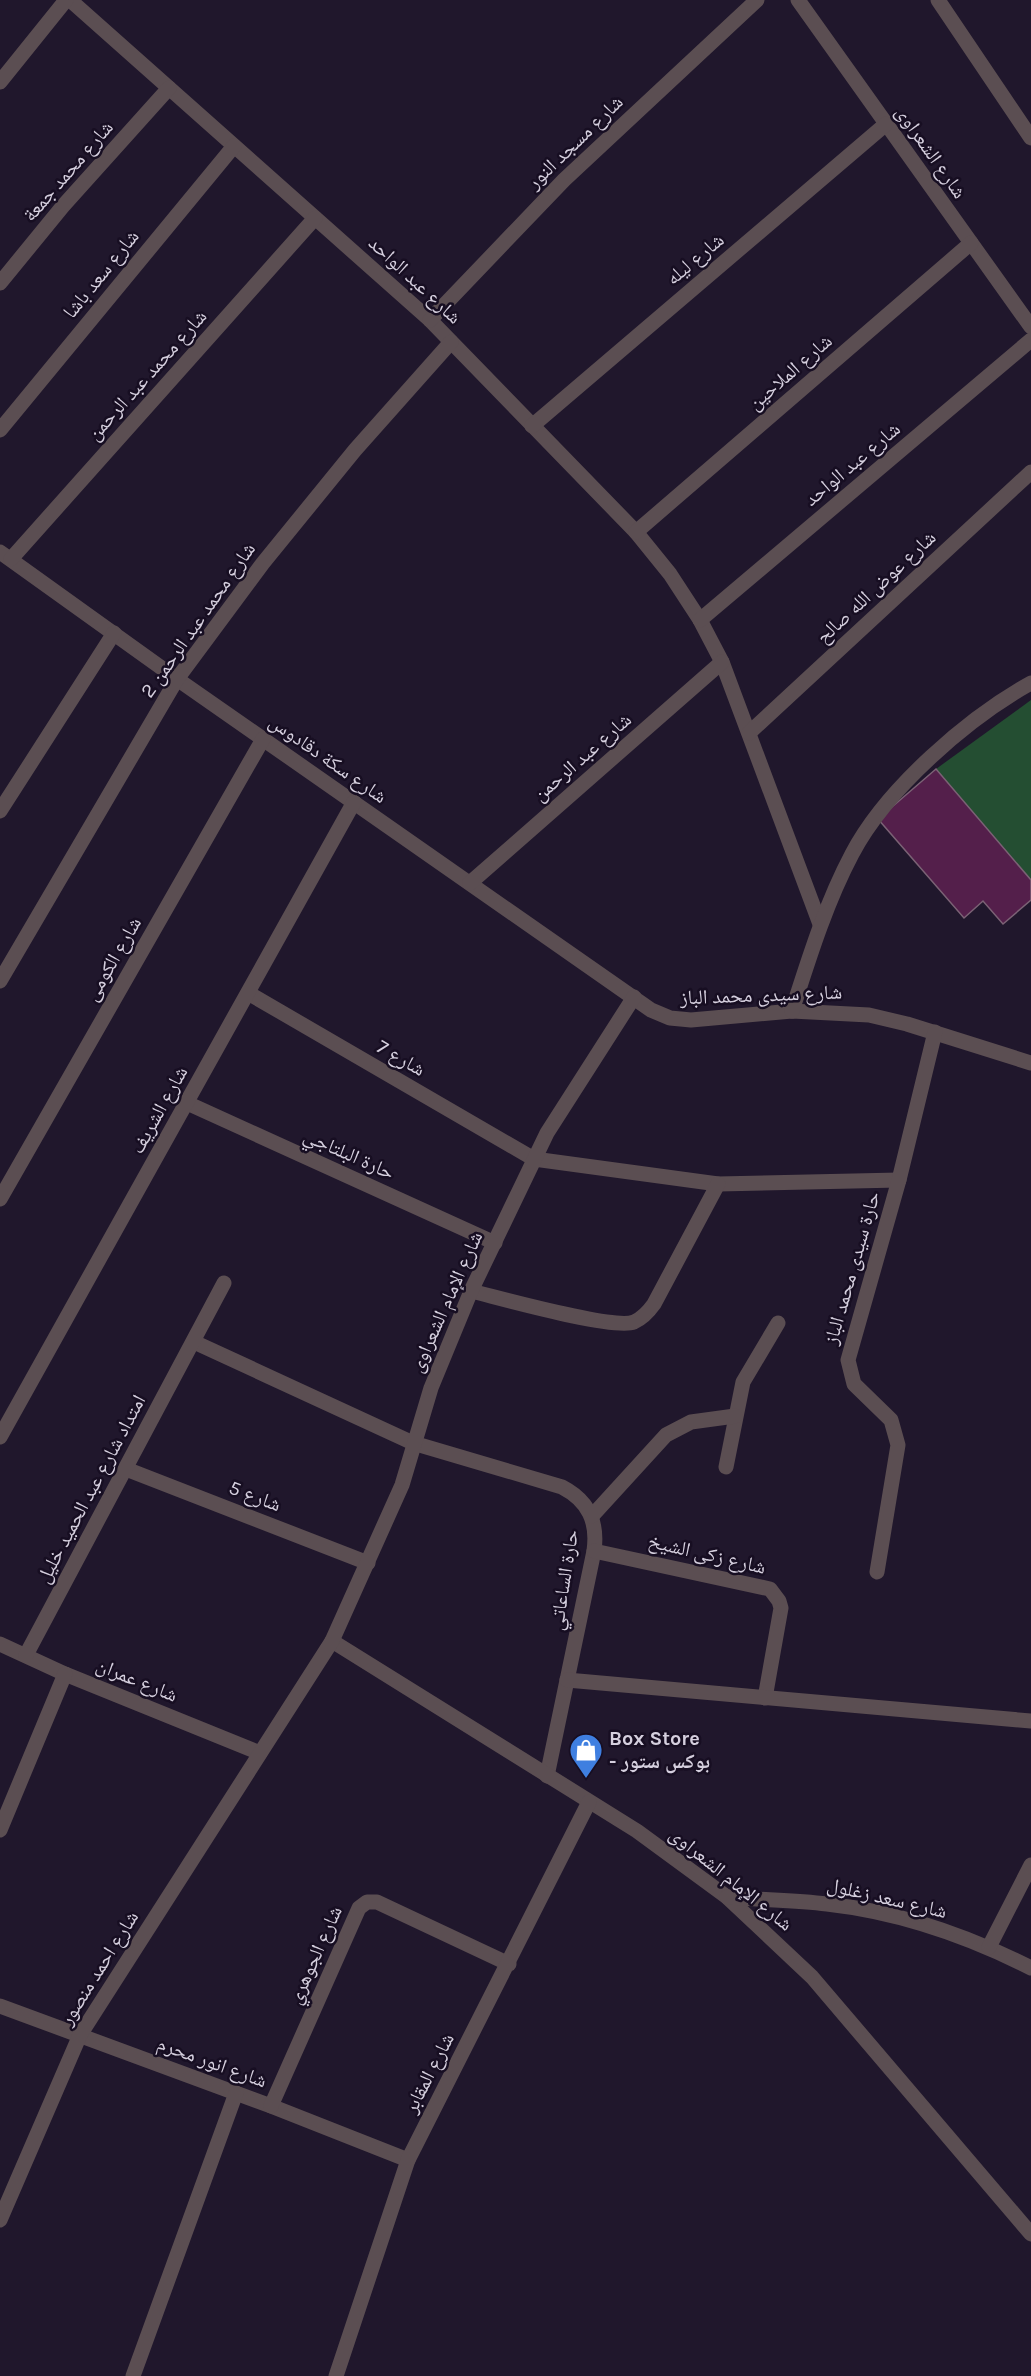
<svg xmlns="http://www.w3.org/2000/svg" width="1031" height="2376" viewBox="0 0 1031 2376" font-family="Karla,'Noto Naskh Arabic',sans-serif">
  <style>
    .green { fill: #244e32 }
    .building { fill: #541f4b; stroke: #7b6275; stroke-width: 1.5 }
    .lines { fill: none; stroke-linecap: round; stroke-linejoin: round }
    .street { stroke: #5b4e52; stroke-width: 15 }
    .labels { text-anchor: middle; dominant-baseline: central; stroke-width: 5; stroke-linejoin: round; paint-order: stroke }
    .street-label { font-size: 20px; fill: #d5cfde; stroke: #170e22 }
    .poi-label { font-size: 20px; font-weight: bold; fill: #d5cfde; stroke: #170e22; text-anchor: start }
  </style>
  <rect width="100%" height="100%" fill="#20172c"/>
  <polygon class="green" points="1031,700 1031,880 936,769"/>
  <polygon class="building" points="936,769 1031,880 1031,900 1003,924 983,901 964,918 878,819"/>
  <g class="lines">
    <g class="street">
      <polyline points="70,0 430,320 636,532 670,574 700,620 722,662 820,924"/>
      <polyline points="798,0 1031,327"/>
      <polyline points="938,0 1031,138"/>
      <polyline points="0,82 66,0"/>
      <polyline points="0,283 63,206 169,88"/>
      <polyline points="430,320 564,180 757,0"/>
      <polyline points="532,426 886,124"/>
      <polyline points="0,430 234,146"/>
      <polyline points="636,532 971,243"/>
      <polyline points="0,552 177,679 651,1010 670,1018 691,1020 792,1011 869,1015 907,1024 1031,1063"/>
      <polyline points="11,559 315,218"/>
      <polyline points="700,620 1031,340"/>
      <polyline points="749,733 1031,472"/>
      <polyline points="0,811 114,633"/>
      <polyline points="470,883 722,662"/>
      <polyline points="0,981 177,679 263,563 355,450 451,342"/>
      <polyline points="248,993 534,1159 718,1184 899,1180"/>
      <path d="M792,1011C809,958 826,903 852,854C886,789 968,718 1031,683"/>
      <polyline points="187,1103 495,1243"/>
      <polyline points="0,1199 263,739"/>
      <path d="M471,1291C500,1298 613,1330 634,1322C643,1318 649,1311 654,1304L718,1184"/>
      <path d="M194,1342L413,1443L562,1487C589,1501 598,1522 594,1551L547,1776"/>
      <polyline points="0,1437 354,802"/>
      <polyline points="726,1467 743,1382 778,1323"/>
      <polyline points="126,1469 368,1563"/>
      <polyline points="592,1516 666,1435 691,1422 735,1416"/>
      <polyline points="594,1551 770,1589 779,1601 781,1608 765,1698"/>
      <polyline points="877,1572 898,1445 891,1420 854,1384 848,1360 899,1180 935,1032"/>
      <polyline points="332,1641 637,1831 727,1897 812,1977 1031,2234"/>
      <polyline points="0,1644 65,1674 260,1753"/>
      <polyline points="26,1655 224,1283"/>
      <polyline points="567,1680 1031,1721"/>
      <polyline points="0,1830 65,1674"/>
      <path d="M727,1897C760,1900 794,1900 827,1904C899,1912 968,1936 1031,1968"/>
      <polyline points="989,1947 1031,1865"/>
      <polyline points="0,2006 271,2106 408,2160"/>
      <polyline points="271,2106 359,1908 367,1902 377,1902 509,1964"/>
      <polyline points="0,2220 80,2035 332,1641 402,1485 431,1388 471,1291 547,1133 634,997"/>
      <polyline points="133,2376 236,2093"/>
      <polyline points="336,2376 408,2160 589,1802"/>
    </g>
  </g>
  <defs>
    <symbol id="shop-pin" viewBox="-11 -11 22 30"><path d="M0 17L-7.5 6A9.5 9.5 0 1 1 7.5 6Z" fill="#3f7fe0" stroke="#170e22"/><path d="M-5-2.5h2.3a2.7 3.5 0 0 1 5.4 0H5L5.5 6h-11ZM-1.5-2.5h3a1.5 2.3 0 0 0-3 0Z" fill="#fff"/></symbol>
  </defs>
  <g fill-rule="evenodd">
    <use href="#shop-pin" x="567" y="1731" width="38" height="52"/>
  </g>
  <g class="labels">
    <g class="street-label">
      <text transform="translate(575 142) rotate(-44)">شارع مسجد النور</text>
      <text transform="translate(931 152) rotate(55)">شارع الشعراوى</text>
      <text transform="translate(68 171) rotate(-49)">شارع محمد جمعة</text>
      <text transform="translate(695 259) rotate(-40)">شارع ليله</text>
      <text transform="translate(101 274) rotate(-51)">شارع سعد باشا</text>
      <text transform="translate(415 280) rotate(43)">شارع عبد الواحد</text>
      <text transform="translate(790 372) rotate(-41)">شارع الملاحين</text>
      <text transform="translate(147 375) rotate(-48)">شارع محمد عبد الرحمن</text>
      <text transform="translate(852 464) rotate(-40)">شارع عبد الواحد</text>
      <text transform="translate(876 587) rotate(-43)">شارع عوض الله صالح</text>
      <text transform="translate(198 620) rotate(-55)">شارع محمد عبد الرحمن 2</text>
      <text transform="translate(582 757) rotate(-41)">شارع عبد الرحمن</text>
      <text transform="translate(328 759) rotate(35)">شارع سكة دقادوس</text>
      <text transform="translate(113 959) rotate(-60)">شارع الكومى</text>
      <text transform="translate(761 995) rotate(-2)">شارع سيدى محمد الباز</text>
      <text transform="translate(401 1058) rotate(30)">شارع 7</text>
      <text transform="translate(159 1110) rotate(-61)">شارع الشريف</text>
      <text transform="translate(349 1154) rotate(24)">حارة البلتاجي</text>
      <text transform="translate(852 1268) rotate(-74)">حارة سيدى محمد الباز</text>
      <text transform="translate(446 1302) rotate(-66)">شارع الإمام الشعراوى</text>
      <text transform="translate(91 1489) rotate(-62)">امتداد شارع عبد الحميد خليل</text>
      <text transform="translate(255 1496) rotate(21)">شارع 5</text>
      <text transform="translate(707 1554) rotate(13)">شارع زكى الشيخ</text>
      <text transform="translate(564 1580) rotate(-81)">حارة الساعاتي</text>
      <text transform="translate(137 1680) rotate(22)">شارع عمران</text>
      <text transform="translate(731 1879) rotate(39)">شارع الإمام الشعراوى</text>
      <text transform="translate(887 1898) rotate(13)">شارع سعد زغلول</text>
      <text transform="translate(315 1955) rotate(-66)">شارع الجوهري</text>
      <text transform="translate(99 1968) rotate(-58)">شارع احمد منصور</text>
      <text transform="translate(212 2062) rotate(20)">شارع انور محرم</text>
      <text transform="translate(429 2073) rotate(-63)">شارع المقابر</text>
    </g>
    <g class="poi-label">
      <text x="609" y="1738">Box Store<tspan x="609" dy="23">- بوكس ستور</tspan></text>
    </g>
  </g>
</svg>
